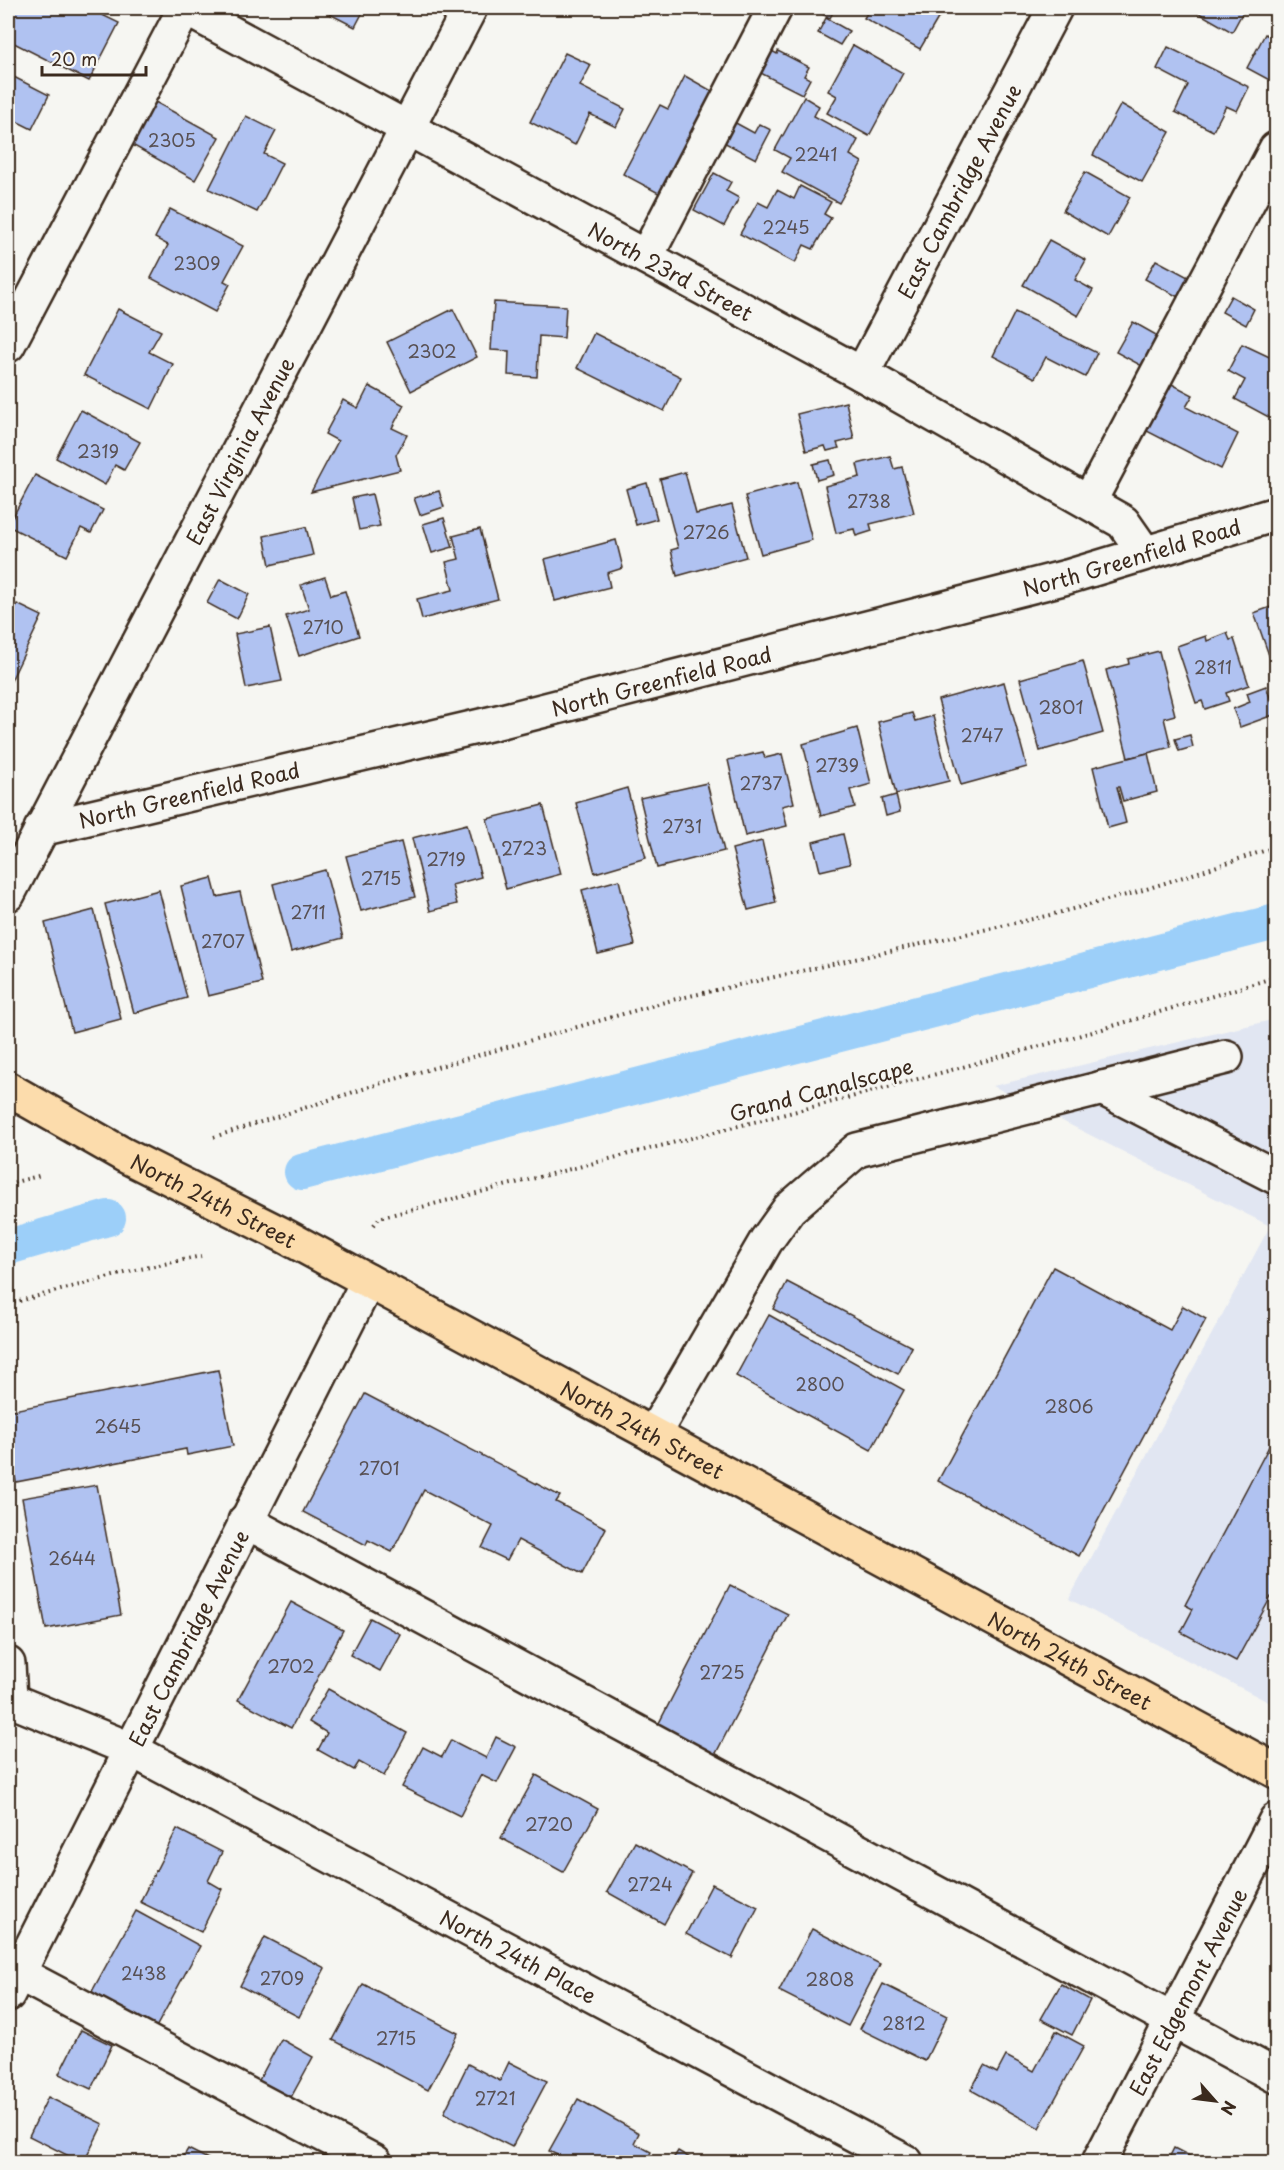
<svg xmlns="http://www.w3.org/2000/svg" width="1284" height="2170" viewBox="0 0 1284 2170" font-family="'Playpen Sans',sans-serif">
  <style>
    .built { fill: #e1e6f2 }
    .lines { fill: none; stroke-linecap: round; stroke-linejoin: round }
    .canal { stroke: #9ccff9; stroke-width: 36 }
    .building { fill: #b0c2f1; stroke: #3b2a1e; stroke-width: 1.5 }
    .minor-casing { stroke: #3b2a1e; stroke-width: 38 }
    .major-casing { stroke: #3b2a1e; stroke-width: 38 }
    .path { stroke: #3b2a1e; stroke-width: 4; stroke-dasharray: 1.5 4.5; stroke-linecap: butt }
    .minor { stroke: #f6f6f2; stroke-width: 33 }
    .major { stroke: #fcdcac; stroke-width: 33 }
    .labels { text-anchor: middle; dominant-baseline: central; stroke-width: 4.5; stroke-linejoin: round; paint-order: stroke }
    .number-label { font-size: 18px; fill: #585053 }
    .street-label { font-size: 21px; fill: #3b2a1e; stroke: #f6f6f2 }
  </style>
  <rect width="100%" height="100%" fill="#f6f6f2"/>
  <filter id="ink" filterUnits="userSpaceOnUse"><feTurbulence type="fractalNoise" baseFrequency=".0167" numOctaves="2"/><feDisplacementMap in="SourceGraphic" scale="12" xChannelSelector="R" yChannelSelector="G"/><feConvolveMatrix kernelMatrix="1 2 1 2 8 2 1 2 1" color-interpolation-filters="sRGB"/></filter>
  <g filter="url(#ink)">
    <polygon class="built" points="1276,1019 1276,1706 1069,1599 1270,1226 993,1086"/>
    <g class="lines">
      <g class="canal">
        <polyline points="302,1172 1276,922"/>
        <polyline points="8,1247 108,1218"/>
      </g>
    </g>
    <g class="building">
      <polygon points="8,8 88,8 119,23 89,81 8,40"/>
      <polygon points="318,8 365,8 355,27"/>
      <polygon points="810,8 835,8 830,18"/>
      <polygon points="870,8 939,8 943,10 920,49 864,18"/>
      <polygon points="1190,8 1245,8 1232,32"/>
      <polygon points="826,18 849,31 840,45 818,33"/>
      <polygon points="1265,34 1276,40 1276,76 1273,82 1247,68"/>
      <polygon points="759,44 777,54 778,51 809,67 804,76 810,79 802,94 747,66"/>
      <polygon points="853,45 903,73 869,136 827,113 837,96 828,91"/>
      <polygon points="1168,47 1249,87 1237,111 1226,106 1213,131 1175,112 1188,85 1157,69"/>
      <polygon points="565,53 591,65 580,86 625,109 616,127 590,114 575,145 530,122"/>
      <polygon points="8,74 49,95 32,129 8,117"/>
      <polygon points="685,76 719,95 664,196 623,174 660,105 668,109"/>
      <polygon points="804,97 819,106 814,116 858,140 850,155 862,162 839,203 782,172 790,158 775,150"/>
      <polygon points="148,98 219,137 195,180 125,141"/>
      <polygon points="1121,104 1170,132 1142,182 1093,155"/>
      <polygon points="721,115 754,133 759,124 771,130 756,159 710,135"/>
      <polygon points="246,116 276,131 264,154 282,163 257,212 209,189"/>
      <polygon points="1085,172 1130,197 1108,237 1063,211"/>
      <polygon points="714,173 731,182 726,191 739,198 724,226 694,210"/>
      <polygon points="800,186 831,202 824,214 831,218 813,249 804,245 795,263 740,234 758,202 768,207 777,190 794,199"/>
      <polygon points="170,209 243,246 224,281 230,284 215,312 151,278 168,245 155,238"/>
      <polygon points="1049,240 1086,260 1075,280 1093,290 1078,316 1023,285"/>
      <polygon points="1156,260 1190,278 1180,298 1145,279"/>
      <polygon points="1231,296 1254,309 1246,325 1222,312"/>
      <polygon points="494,302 566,306 564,338 539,336 537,377 508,375 509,351 491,350"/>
      <polygon points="118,309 161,331 149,352 173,364 151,409 84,375"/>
      <polygon points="453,309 477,357 411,391 387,342"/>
      <polygon points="1015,312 1097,353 1085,377 1046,357 1035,378 993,356"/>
      <polygon points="1133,322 1158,336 1142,366 1116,352"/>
      <polygon points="594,333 681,377 664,411 577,368"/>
      <polygon points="1242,344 1276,360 1276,421 1235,399 1245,380 1228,371"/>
      <polygon points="1166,381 1193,395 1186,407 1238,434 1221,469 1141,428"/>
      <polygon points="369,386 404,405 392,428 407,435 396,455 400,470 311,492 338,441 325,434 343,400 358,408"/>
      <polygon points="846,402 854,439 837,443 839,448 827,451 825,446 806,451 797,414"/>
      <polygon points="81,410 140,442 124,470 115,465 105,485 56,458"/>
      <polygon points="890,456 894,469 902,467 914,513 870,524 872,531 856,536 854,529 836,533 825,486 860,477 857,464"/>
      <polygon points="830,460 834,475 817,480 813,464"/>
      <polygon points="685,472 696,514 732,505 746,557 677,576 671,550 678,548 660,479"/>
      <polygon points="35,475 103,510 91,533 81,528 67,556 8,526"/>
      <polygon points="797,482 812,540 761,554 745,496"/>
      <polygon points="647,483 657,519 636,525 626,489"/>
      <polygon points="439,491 444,507 420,515 414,498"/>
      <polygon points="372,494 380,526 359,530 352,498"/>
      <polygon points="444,518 453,547 432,553 423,524"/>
      <polygon points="306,527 313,555 270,565 264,536"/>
      <polygon points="480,529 498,599 422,619 417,599 453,590 446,562 459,559 453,536"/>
      <polygon points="616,540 623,568 607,573 610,587 555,601 545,559"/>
      <polygon points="325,577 331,595 345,591 359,636 299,656 286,616 309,609 301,585"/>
      <polygon points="220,579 249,594 237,619 207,603"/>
      <polygon points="17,604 42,616 8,687 8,624"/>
      <polygon points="1276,605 1276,675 1254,613"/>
      <polygon points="270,627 282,681 246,688 235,634"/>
      <polygon points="1227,633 1230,640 1234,639 1249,685 1226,693 1229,701 1205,709 1202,701 1196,703 1177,646 1206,636 1207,641"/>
      <polygon points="1159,651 1175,715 1164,718 1171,747 1128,758 1106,670 1129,664 1128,659"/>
      <polygon points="1083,661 1103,733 1040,751 1020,679"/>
      <polygon points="1004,682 1027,767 961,785 938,700"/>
      <polygon points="1266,686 1276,714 1240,727 1233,709 1250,702 1247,693"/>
      <polygon points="912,713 915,721 933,716 949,781 896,794 878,722"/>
      <polygon points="857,728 871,784 850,790 855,807 821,816 803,744"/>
      <polygon points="1190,735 1193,747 1179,751 1175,739"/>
      <polygon points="763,752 765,758 782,754 794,803 782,806 787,826 745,836 728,760"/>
      <polygon points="1148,753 1157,792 1123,801 1119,787 1117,787 1126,823 1108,828 1093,767"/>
      <polygon points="707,783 724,851 657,868 640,798"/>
      <polygon points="627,788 646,858 595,873 576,803"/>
      <polygon points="896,795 900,812 886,816 882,799"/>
      <polygon points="543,805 561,874 506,889 487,819"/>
      <polygon points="467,824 481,877 452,885 457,904 430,911 412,838"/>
      <polygon points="843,834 850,864 820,871 813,842"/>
      <polygon points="762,841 776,903 748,910 732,849"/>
      <polygon points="401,842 415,897 361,911 346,856"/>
      <polygon points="325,870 343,938 291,952 273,884"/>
      <polygon points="212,878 217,897 240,892 262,983 208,996 181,886"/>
      <polygon points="619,880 635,945 598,954 582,890"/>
      <polygon points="159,890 187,998 134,1013 105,904"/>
      <polygon points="94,910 121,1019 72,1032 45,923"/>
      <polygon points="1053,1267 1170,1330 1183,1306 1206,1319 1079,1556 938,1481"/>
      <polygon points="787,1282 912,1347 898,1374 773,1309"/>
      <polygon points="769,1315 904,1390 871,1450 736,1376"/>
      <polygon points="218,1370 233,1446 187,1455 186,1449 16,1482 8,1439 8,1411"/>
      <polygon points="365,1394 560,1496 556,1502 606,1528 582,1574 518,1540 507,1560 482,1548 493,1526 424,1490 392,1552 368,1540 366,1545 303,1512"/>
      <polygon points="1276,1433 1276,1600 1271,1597 1236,1661 1181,1632 1193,1609 1185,1605"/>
      <polygon points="97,1485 121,1615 46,1629 22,1498"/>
      <polygon points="730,1585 788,1614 714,1757 657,1727"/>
      <polygon points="291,1602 343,1630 291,1728 238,1700"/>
      <polygon points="370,1618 400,1634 380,1671 350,1655"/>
      <polygon points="328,1689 407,1733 384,1776 359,1762 354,1770 318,1750 327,1733 309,1722"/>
      <polygon points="496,1737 516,1747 497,1783 481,1775 460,1816 402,1787 423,1747 442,1757 451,1740 486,1758"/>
      <polygon points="536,1775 598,1809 563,1872 501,1838"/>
      <polygon points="177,1829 222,1852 208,1881 222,1889 201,1932 140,1902"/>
      <polygon points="635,1842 692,1873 664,1924 607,1892"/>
      <polygon points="712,1884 758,1907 732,1958 686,1934"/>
      <polygon points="136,1911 200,1946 153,2033 89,1997"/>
      <polygon points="812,1929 880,1964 848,2026 779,1991"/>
      <polygon points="265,1937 325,1968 299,2017 240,1986"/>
      <polygon points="363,1984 458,2033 428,2090 333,2040"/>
      <polygon points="883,1984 947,2016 925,2061 860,2029"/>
      <polygon points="1061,1984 1090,2000 1072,2035 1041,2019"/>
      <polygon points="81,2030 112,2045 91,2089 59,2074"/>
      <polygon points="1056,2031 1084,2046 1039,2128 971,2090 984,2066 997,2073 1006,2056 1034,2071"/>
      <polygon points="281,2039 313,2057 289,2101 257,2084"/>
      <polygon points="509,2062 547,2081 512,2147 444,2113 468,2064 500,2081"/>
      <polygon points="48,2097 103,2124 84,2162 68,2162 71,2157 29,2136"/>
      <polygon points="578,2099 639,2133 634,2143 651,2152 646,2162 571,2162 549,2151"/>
      <polygon points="1174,2148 1201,2162 1167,2162"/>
      <polygon points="188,2149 214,2162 180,2162"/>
      <polygon points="678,2151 697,2162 671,2162"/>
    </g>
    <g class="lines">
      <defs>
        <g id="minor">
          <polyline points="646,257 775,8"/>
          <path id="s1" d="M8,345L185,8L862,374L1123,522L1144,552"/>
          <path id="s2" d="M862,374L1055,8"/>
          <polyline points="1089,502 1276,149"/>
          <path id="s3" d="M41,829L502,721L1067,577L1276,514"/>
          <path id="s4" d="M8,894L470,8"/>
          <polyline points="1102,1088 1276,1177"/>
          <polyline points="653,1435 766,1241 789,1209 857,1150 1226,1057"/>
          <polyline points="245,1521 1276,2076"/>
          <polyline points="8,1664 10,1699"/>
          <path id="s5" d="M8,1699L130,1749L906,2162"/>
          <polyline points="18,1973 375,2162"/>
          <path id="s6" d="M8,1994L368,1281"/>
          <path id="s7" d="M1099,2162L1276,1820"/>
        </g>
        <g id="major">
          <path id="s8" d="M8,1089L124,1155L285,1236L1276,1771"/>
        </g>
      </defs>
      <use href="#minor" class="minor-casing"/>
      <use href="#major" class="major-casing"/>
      <g class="path">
        <polyline points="214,1137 388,1081 672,1000 1046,916 1134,893 1276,847"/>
        <polyline points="8,1184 42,1175"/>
        <polyline points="374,1225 379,1218 840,1100 1096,1031 1276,977"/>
        <polyline points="8,1304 136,1270 201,1256"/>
      </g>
      <use href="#minor" class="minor"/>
      <use href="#major" class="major"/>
    </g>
  </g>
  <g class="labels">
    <g class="number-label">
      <text x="172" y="139">2305</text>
      <text x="816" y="153">2241</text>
      <text x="786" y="226">2245</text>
      <text x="197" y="262">2309</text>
      <text x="432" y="350">2302</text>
      <text x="98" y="450">2319</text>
      <text x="869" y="500">2738</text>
      <text x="706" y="531">2726</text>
      <text x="323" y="626">2710</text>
      <text x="1213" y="666">2811</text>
      <text x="1061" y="706">2801</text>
      <text x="982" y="734">2747</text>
      <text x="837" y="764">2739</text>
      <text x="761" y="782">2737</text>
      <text x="682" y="825">2731</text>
      <text x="524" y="847">2723</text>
      <text x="446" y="858">2719</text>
      <text x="381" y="877">2715</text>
      <text x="308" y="911">2711</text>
      <text x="223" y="940">2707</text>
      <text x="820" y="1383">2800</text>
      <text x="1069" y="1405">2806</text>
      <text x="118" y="1425">2645</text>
      <text x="379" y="1467">2701</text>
      <text x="72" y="1557">2644</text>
      <text x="291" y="1665">2702</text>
      <text x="722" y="1671">2725</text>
      <text x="549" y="1823">2720</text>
      <text x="650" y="1883">2724</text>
      <text x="144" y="1972">2438</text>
      <text x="282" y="1977">2709</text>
      <text x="830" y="1978">2808</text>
      <text x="904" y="2022">2812</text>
      <text x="396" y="2037">2715</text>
      <text x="495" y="2097">2721</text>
    </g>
    <g class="street-label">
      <text stroke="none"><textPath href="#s2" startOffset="207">East Cambridge Avenue</textPath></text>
      <text stroke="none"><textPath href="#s1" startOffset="933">North 23rd Street</textPath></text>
      <text stroke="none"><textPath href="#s4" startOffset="500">East Virginia Avenue</textPath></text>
      <text stroke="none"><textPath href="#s3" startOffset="1124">North Greenfield Road</textPath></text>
      <text stroke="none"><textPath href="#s3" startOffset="638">North Greenfield Road</textPath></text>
      <text stroke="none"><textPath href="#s3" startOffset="152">North Greenfield Road</textPath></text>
      <text transform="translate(821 1089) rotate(-15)">Grand Canalscape</text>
      <text stroke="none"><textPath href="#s8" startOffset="234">North 24th Street</textPath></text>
      <text stroke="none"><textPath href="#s8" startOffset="720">North 24th Street</textPath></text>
      <text stroke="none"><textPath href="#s6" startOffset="399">East Cambridge Avenue</textPath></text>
      <text stroke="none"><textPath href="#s8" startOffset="1206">North 24th Street</textPath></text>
      <text stroke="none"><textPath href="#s5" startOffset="572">North 24th Place</textPath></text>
      <text stroke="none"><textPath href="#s7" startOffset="192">East Edgemont Avenue</textPath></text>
    </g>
  </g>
  <rect width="1284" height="2170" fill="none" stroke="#f6f6f2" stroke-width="30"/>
  <rect x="15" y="15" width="1254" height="2140" fill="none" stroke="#3b2a1e" stroke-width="2" filter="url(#ink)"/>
  <g transform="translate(1215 2101) rotate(118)" stroke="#f6f6f2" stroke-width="4.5" paint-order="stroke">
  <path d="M0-4.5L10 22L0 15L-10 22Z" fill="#3b2a1e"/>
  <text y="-9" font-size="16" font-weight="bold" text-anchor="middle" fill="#3b2a1e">N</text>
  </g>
  <path d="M42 66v9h104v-9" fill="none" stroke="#3b2a1e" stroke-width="3"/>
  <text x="51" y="66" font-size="18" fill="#3b2a1e" stroke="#f6f6f2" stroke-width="4.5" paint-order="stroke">20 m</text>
</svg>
